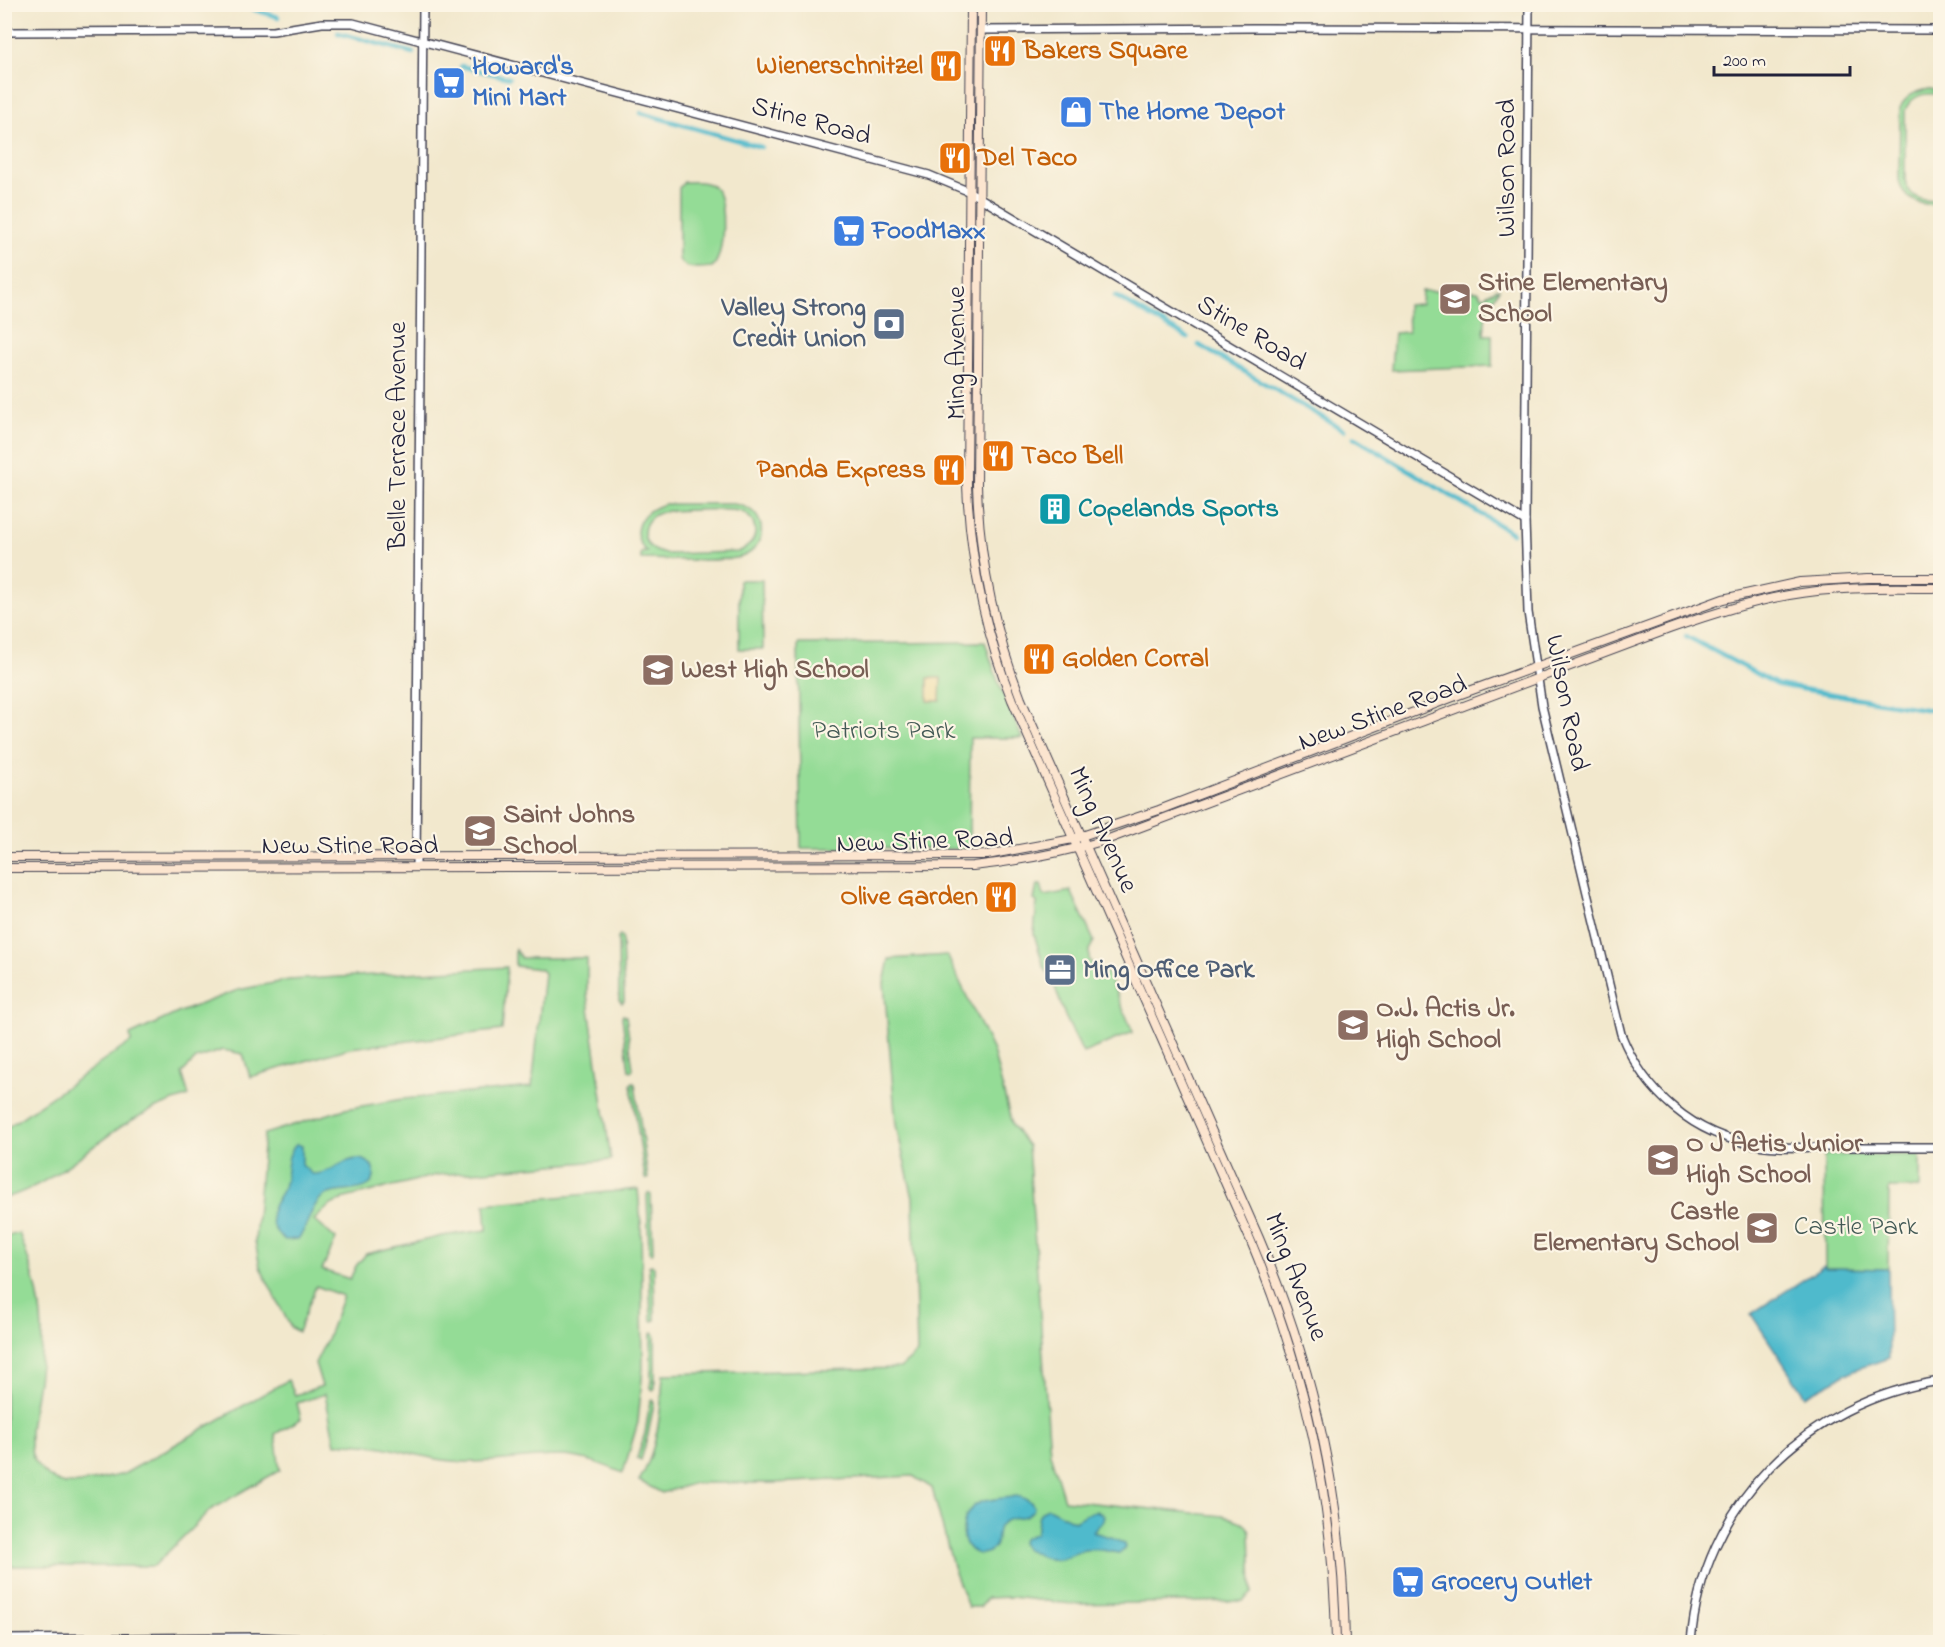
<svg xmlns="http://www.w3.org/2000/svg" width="1945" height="1647" viewBox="0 0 1945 1647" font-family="'Indie Flower',sans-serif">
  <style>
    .green { fill: #94dc96; stroke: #5b7f68; stroke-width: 1.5; fill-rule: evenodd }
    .sand { fill: #eeda9e; stroke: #887e6c; stroke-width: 1.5 }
    .water { fill: #4fbacc; stroke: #386e84; stroke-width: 1.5 }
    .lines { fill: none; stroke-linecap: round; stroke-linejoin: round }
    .canal { stroke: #4fbacc; stroke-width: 4.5 }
    .tertiary-casing { stroke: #414051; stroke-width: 10 }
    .secondary-casing { stroke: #414051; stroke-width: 10 }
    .tertiary { stroke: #fff; stroke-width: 7 }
    .secondary { stroke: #fce5cf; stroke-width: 8 }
    .labels { text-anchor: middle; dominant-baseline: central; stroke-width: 4.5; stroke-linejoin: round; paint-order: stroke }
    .food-label { font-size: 27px; font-weight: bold; fill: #c56008; stroke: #fcf5e5; text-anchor: start }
    .shop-label { font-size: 27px; font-weight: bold; fill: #366cbe; stroke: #fcf5e5; text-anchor: start }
    .street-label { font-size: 27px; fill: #22223b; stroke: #fcf5e5 }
    .education-label { font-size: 27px; font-weight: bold; fill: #785e54; stroke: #fcf5e5; text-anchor: start }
    .service-label { font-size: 27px; font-weight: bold; fill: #4e5e75; stroke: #fcf5e5; text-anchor: end }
    .culture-label { font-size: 27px; font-weight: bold; fill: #0d838f; stroke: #fcf5e5; text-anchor: start }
    .park-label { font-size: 27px; fill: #445a56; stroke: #fcf5e5 }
  </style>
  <rect width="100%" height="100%" fill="#fcf5e5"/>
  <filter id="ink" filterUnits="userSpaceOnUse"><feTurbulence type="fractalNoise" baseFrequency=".0167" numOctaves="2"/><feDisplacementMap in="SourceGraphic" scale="12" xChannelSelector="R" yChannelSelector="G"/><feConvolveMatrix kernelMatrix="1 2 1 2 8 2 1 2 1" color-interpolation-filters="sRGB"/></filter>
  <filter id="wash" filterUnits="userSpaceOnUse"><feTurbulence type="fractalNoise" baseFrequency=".008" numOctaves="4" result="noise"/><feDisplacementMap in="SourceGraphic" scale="24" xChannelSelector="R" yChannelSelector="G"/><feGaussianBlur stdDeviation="1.35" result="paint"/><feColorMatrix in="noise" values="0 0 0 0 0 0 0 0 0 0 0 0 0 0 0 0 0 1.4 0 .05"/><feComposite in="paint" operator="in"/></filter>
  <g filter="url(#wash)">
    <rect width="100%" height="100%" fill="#f2e8cd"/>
    <g class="green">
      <path d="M1930,89L1940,91V95C1926,92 1912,95 1905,110V180C1908,198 1925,203 1940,200V203C1922,207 1902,200 1899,180L1900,108C1906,95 1917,91 1930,89Z"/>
      <path d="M684,182C695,182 708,180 716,189C726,201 725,258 712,267C700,268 685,271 679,259V188Z"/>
      <polygon points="1496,289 1499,289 1486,311 1484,335 1492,335 1492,366 1391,370 1394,333 1408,332 1407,305 1421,304 1422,291 1478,291 1483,297"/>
      <path d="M665,504H734C746,506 758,512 761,526C763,538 756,551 744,556C725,563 664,559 641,559V553L647,552C627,532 640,511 665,504ZM667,511C685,511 723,507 739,511C748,513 755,522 755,532C755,542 747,548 738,552L667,554C637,551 636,515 667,511Z"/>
      <polygon points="739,580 762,580 763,649 739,649"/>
      <polygon points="985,642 997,679 1022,738 970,738 969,849 801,848 798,644"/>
      <polygon points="1037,885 1041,885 1044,896 1071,891 1094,941 1089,950 1089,960 1097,969 1107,972 1133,1032 1083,1053 1065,1016 1053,981 1044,967 1034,934 1037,902 1034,900"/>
      <polygon points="620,935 622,937 624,1001 622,1003 619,1000 618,937"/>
      <path d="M515,949L521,958H587V994L611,1160L437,1175L345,1198L329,1206L314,1220L336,1239L322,1270L350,1279L356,1266L366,1254L442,1236L487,1230L485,1204L638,1189L641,1224L643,1368L638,1422L623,1473C604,1465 584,1457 562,1456C525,1455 489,1465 452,1461C413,1457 374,1439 335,1444L325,1394L297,1403L301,1419L275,1434L280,1470L210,1510L154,1566H5V1237L19,1233C31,1265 41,1297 42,1331C42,1354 39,1377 35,1400C32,1416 28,1433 31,1450C33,1465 50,1481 65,1484C76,1485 111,1477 124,1474L288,1380L295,1395L322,1386L315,1363L327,1339L343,1296L316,1286L298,1332L291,1328L260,1267L255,1241L264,1134L345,1109L403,1099L532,1087L544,973L540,969L515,966Z"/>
      <path d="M947,955L993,1051L1012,1125L1028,1146L1050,1453L1064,1500L1223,1516C1234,1519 1244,1520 1250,1531L1252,1593L1243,1601L1072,1604L1012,1597L987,1598L980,1607H968L954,1570L932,1488L913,1476L773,1483H695L662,1493L639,1481C658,1451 661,1409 663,1374L900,1368L917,1353L913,1198L896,1125L884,983L889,959Z"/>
      <path d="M507,967L502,1030L350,1048L250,1077L243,1054L223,1050L196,1059L182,1073L189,1096C165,1103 143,1113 122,1126C81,1153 54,1183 5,1198V1129L131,1042L130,1035L180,1012L238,990L289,980Z"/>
      <polygon points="623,1015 626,1016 633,1069 632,1071 629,1070 622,1017"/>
      <polygon points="633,1082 635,1084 648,1179 645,1179 631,1084"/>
      <polygon points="1824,1155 1920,1155 1920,1188 1889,1188 1888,1269 1825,1268"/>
      <polygon points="648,1193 651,1195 653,1252 651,1254 649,1252 647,1195"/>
      <polygon points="651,1265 654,1266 655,1320 653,1321 651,1319 649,1266"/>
      <polygon points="653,1332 655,1335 655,1388 653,1390 651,1388 651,1334"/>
      <polygon points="652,1400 654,1403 648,1435 641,1460 637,1458 645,1433 650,1401"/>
    </g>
    <polygon class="sand" points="928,678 941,678 940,701 928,701"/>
    <g class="water">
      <path d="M297,1144L302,1146V1165L312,1174C330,1175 341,1159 359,1159C372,1159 380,1177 369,1185C356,1194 331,1188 320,1199C308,1212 309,1226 298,1239L285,1240C279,1235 273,1230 272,1222C269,1206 278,1200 284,1187C289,1174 284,1154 297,1144Z"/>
      <polygon points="1824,1266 1825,1268 1888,1269 1889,1358 1854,1370 1805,1396 1751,1314"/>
      <path d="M1016,1496C1024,1498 1031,1499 1034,1508C1027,1522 1012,1514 1001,1524C993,1531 1002,1545 989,1552C961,1564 953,1515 979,1503C990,1498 1005,1499 1016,1496Z"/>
      <path d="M1048,1508L1074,1521C1084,1518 1094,1504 1104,1516L1102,1522L1093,1532L1113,1538L1124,1544L1125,1548L1119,1553C1109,1551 1090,1547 1081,1551C1057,1560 1057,1564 1032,1552C1026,1549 1024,1549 1022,1542L1023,1539L1036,1533C1039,1522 1035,1513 1048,1508Z"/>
    </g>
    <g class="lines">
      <g class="canal">
        <polyline points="236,4 278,17"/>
        <polyline points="338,33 413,53"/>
        <polyline points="461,66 509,78"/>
        <polyline points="641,113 761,147"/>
        <polyline points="1115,296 1188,338"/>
        <polyline points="1199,345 1344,430"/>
        <polyline points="1354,437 1512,533"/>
        <polyline points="1686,636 1778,685 1930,710"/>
      </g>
    </g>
  </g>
  <g filter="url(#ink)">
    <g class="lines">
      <defs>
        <g id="tertiary">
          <path d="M1529,4L1525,521L1528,612L1542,706L1621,1034C1644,1092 1694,1136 1757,1145C1782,1149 1809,1147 1835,1147C1870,1147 1905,1147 1940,1147"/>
          <polyline points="981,30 1253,28 1940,30"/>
          <polyline points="4,32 273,31 322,23 353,23 929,175 970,192 1525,521"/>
          <polyline points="416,867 423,4"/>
          <polyline points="4,1639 257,1637 374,1642"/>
          <path d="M1691,1642C1702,1505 1806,1401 1940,1381"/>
        </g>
        <g id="secondary">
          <path d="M971,4L967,485C970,560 984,630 1012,700L1250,1239C1305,1370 1334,1500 1336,1642"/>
          <path d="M981,4L977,485C979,559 994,630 1021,699L1259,1238C1315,1370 1343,1500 1345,1642"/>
          <polyline points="4,857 987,855 1073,839 1159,810 1461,694 1723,599 1800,582 1868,578 1940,578"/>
          <path d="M4,868L973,866C1018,861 1062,853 1106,840L1669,629C1708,615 1748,602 1789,595C1839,586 1890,588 1940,588"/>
        </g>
      </defs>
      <use href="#tertiary" class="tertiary-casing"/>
      <use href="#secondary" class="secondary-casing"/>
      <use href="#tertiary" class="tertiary"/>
      <use href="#secondary" class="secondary"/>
    </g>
  </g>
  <defs>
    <symbol id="restaurant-square" viewBox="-11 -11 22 22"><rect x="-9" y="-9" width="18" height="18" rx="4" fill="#e8710a" stroke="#fcf5e5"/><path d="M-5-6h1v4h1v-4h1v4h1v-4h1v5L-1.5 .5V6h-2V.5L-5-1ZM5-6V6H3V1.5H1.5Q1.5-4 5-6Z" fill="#fff"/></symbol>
    <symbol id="supermarket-square" viewBox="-11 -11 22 22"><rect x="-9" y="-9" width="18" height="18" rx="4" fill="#3f7fe0" stroke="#fcf5e5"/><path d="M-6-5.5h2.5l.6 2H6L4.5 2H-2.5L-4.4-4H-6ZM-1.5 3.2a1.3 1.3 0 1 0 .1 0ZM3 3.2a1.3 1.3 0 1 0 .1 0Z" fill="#fff"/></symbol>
    <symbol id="shop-square" viewBox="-11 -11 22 22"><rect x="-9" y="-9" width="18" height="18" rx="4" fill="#3f7fe0" stroke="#fcf5e5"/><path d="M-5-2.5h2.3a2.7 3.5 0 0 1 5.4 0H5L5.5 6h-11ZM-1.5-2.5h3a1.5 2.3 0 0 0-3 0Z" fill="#fff"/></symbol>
    <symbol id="school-square" viewBox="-11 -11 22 22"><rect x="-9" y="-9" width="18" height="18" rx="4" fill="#8d6e63" stroke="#fcf5e5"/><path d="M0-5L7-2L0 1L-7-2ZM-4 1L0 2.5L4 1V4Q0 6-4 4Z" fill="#fff"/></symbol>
    <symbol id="bank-square" viewBox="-11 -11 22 22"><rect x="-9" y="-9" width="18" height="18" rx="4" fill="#5c6f8a" stroke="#fcf5e5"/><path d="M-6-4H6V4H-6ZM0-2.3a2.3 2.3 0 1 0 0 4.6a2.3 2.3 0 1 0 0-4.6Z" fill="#fff"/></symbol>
    <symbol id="building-square" viewBox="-11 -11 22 22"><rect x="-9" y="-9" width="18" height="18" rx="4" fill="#0f9aa8" stroke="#fcf5e5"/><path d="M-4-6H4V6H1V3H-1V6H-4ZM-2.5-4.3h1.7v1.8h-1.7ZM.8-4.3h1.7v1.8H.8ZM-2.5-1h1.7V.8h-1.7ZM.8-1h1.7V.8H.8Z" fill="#fff"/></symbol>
    <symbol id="office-square" viewBox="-11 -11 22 22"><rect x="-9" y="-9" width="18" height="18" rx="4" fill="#5c6f8a" stroke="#fcf5e5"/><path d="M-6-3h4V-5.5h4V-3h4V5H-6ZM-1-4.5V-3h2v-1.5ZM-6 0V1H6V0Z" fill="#fff"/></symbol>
  </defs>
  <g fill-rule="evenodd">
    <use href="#restaurant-square" x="981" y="32" width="38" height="38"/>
    <use href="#restaurant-square" x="927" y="47" width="38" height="38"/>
    <use href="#supermarket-square" x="430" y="64" width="38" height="38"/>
    <use href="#shop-square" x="1057" y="93" width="38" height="38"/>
    <use href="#restaurant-square" x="936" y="139" width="38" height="38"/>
    <use href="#supermarket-square" x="830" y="212" width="38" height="38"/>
    <use href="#school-square" x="1436" y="280" width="38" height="38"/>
    <use href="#bank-square" x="870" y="305" width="38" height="38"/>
    <use href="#restaurant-square" x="979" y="437" width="38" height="38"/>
    <use href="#restaurant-square" x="930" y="451" width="38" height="38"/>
    <use href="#building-square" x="1036" y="490" width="38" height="38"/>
    <use href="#restaurant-square" x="1020" y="640" width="38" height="38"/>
    <use href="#school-square" x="639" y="651" width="38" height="38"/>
    <use href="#school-square" x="461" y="812" width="38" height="38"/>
    <use href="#restaurant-square" x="982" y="878" width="38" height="38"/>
    <use href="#office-square" x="1041" y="951" width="38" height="38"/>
    <use href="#school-square" x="1334" y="1006" width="38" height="38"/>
    <use href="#school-square" x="1644" y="1141" width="38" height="38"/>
    <use href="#school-square" x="1743" y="1209" width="38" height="38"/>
    <use href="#supermarket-square" x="1389" y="1563" width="38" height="38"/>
  </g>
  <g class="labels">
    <g class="food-label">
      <text x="1023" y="51">Bakers Square</text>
      <text x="923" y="66" text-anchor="end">Wienerschnitzel</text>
      <text x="978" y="158">Del Taco</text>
      <text x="1021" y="456">Taco Bell</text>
      <text x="926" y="470" text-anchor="end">Panda Express</text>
      <text x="1062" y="659">Golden Corral</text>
      <text x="978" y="897" text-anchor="end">Olive Garden</text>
    </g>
    <g class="shop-label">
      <text x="472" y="67">Howard's<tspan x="472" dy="31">Mini Mart</tspan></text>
      <text x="1099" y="112">The Home Depot</text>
      <text x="872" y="231">FoodMaxx</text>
      <text x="1431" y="1582">Grocery Outlet</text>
    </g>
    <g class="street-label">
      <text transform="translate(811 122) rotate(15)">Stine Road</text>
      <text transform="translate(1507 168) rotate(-90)">Wilson Road</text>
      <text transform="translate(1251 334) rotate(31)">Stine Road</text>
      <text transform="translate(957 353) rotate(-90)">Ming Avenue</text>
      <text transform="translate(398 436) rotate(-90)">Belle Terrace Avenue</text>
      <text transform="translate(1566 703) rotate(79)">Wilson Road</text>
      <text transform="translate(1383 714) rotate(-20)">New Stine Road</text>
      <text transform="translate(1102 830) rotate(66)">Ming Avenue</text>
      <text transform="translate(925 842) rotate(-2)">New Stine Road</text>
      <text x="350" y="846">New Stine Road</text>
      <text transform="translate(1295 1277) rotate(69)">Ming Avenue</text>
    </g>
    <g class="education-label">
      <text x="1478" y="283">Stine Elementary<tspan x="1478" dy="31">School</tspan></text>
      <text x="681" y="670">West High School</text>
      <text x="503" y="815">Saint Johns<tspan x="503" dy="31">School</tspan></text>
      <text x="1376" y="1009">O.J. Actis Jr.<tspan x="1376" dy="31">High School</tspan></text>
      <text x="1686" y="1144">O J Aetis Junior<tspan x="1686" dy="31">High School</tspan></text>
      <text x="1739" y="1212" text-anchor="end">Castle<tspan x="1739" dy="31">Elementary School</tspan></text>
    </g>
    <g class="service-label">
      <text x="866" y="308">Valley Strong<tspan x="866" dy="31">Credit Union</tspan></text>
      <text x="1083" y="970" text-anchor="start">Ming Office Park</text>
    </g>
    <g class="culture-label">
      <text x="1078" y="509">Copelands Sports</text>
    </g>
    <g class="park-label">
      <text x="884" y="731">Patriots Park</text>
      <text x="1856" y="1227">Castle Park</text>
    </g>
  </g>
  <rect width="1945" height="1647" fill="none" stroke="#fcf5e5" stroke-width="24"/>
  <path d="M1714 66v9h136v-9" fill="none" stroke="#22223b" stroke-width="3"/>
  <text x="1723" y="66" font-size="18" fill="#22223b" stroke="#fcf5e5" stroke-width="4.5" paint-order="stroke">200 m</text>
</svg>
